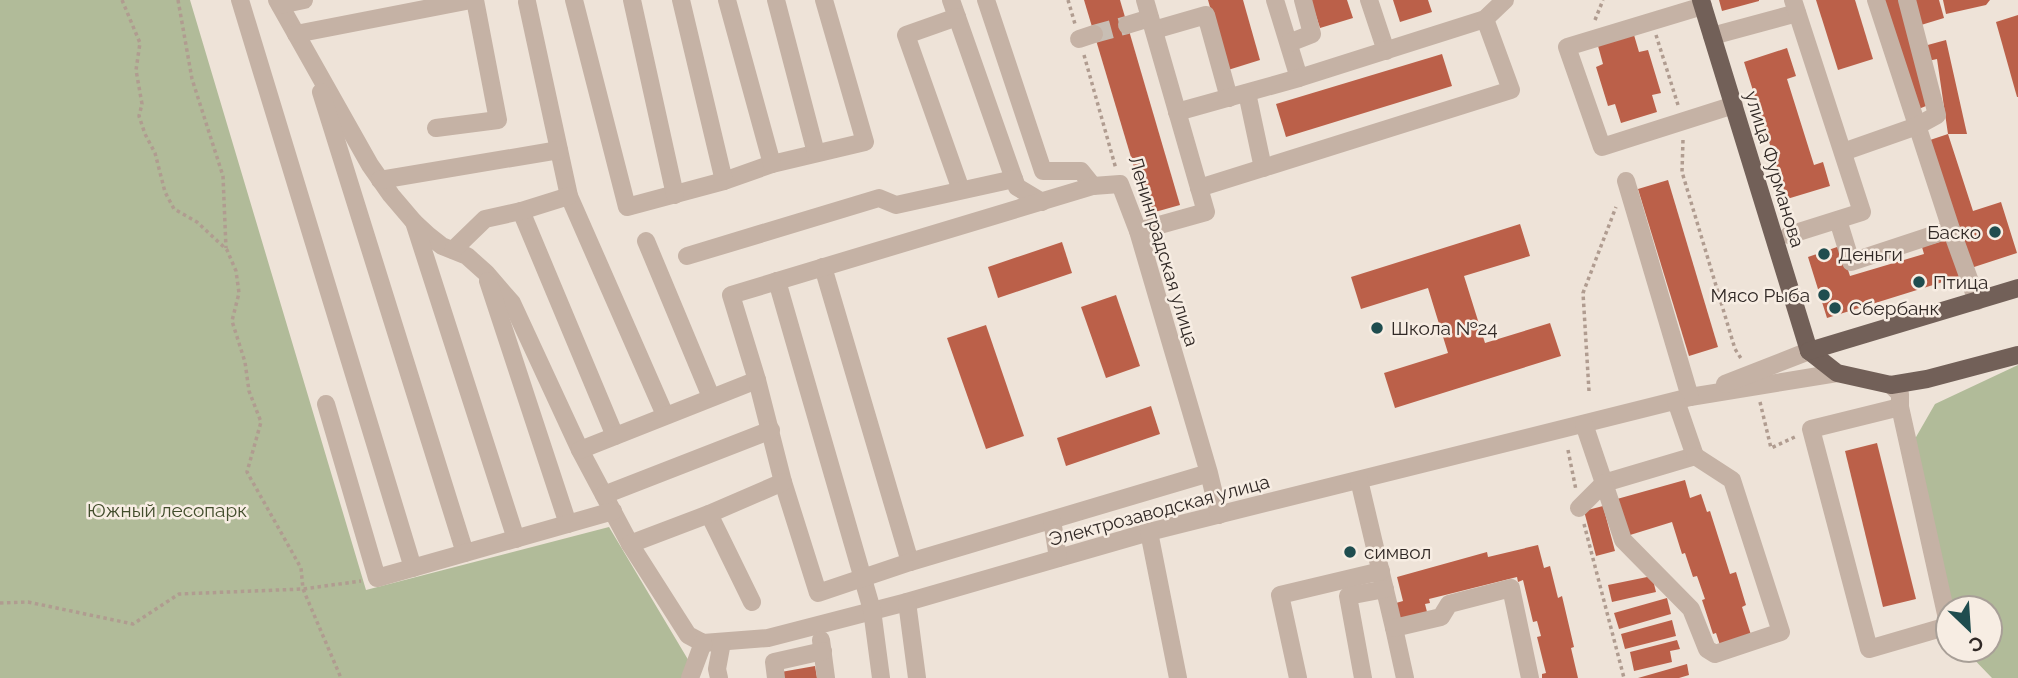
<svg xmlns="http://www.w3.org/2000/svg" width="2018" height="678" viewBox="0 0 2018 678" font-family="Raleway,sans-serif">
  <style>
    .green { fill: #b1bb99 }
    .building { fill: #bb6049 }
    .lines { fill: none; stroke-linecap: round; stroke-linejoin: round }
    .minor-tunnel { stroke: #c8beb4; stroke-width: 18; stroke-dasharray: 18 9; stroke-linecap: butt }
    .path { stroke: #b09c90; stroke-width: 3.5; stroke-dasharray: 3.5 3.5; stroke-linecap: butt }
    .minor { stroke: #c5b2a5; stroke-width: 18 }
    .major { stroke: #726058; stroke-width: 18 }
    .poi-dot { fill: #1f4d4f; stroke: #f7ede3; stroke-width: 2.5 }
    .labels { text-anchor: middle; dominant-baseline: central; stroke-width: 5; stroke-linejoin: round; paint-order: stroke }
    .street-label { font-size: 19px; fill: #312926; stroke: #f7ede3 }
    .poi-label { font-size: 19px; fill: #312926; stroke: #f7ede3; text-anchor: start }
    .park-label { font-size: 19px; fill: #424d2c; stroke: #f7ede3 }
  </style>
  <rect width="100%" height="100%" fill="#eee3d8"/>
  <g class="green">
    <polygon points="0,0 190,0 366,590 609,527 699,678 0,678"/>
    <polygon points="2018,365 2018,678 1992,678 1965,650 1990,650 1990,608 1949,608 1912,444 1935,404"/>
  </g>
  <g class="building">
    <polygon points="1084,0 1120,0 1180,205 1148,214"/>
    <polygon points="1208,0 1243,0 1260,60 1228,70"/>
    <polygon points="1311,0 1347,0 1353,18 1320,28"/>
    <polygon points="1393,0 1428,0 1432,12 1400,22"/>
    <polygon points="1719,0 1759,0 1759,1 1722,11"/>
    <polygon points="1816,0 1855,0 1873,59 1838,70"/>
    <polygon points="1881,0 1901,0 1931,104 1916,110"/>
    <polygon points="1913,0 1939,0 1944,18 1921,25"/>
    <polygon points="1943,0 1990,0 1986,5 1946,14"/>
    <polygon points="2018,15 2018,97 2017,97 1996,22"/>
    <polygon points="1634,35 1639,52 1648,50 1661,93 1652,95 1657,112 1621,123 1615,104 1608,106 1596,67 1603,64 1598,46"/>
    <polygon points="1946,40 1967,134 1948,134 1937,59 1928,61 1924,46"/>
    <polygon points="1787,48 1796,76 1787,79 1814,165 1823,162 1830,186 1787,199 1744,62"/>
    <polygon points="1442,54 1452,86 1286,137 1276,104"/>
    <polygon points="1948,134 1973,211 2001,202 2017,253 1971,268 1930,140"/>
    <polygon points="1668,180 1718,347 1689,356 1638,189"/>
    <polygon points="1520,224 1530,256 1464,276 1485,343 1550,323 1561,356 1395,408 1384,373 1448,353 1428,288 1361,309 1351,277"/>
    <polygon points="1950,239 1962,276 1827,318 1808,257 1840,246 1850,276 1924,254 1922,247"/>
    <polygon points="1062,242 1072,273 998,298 988,267"/>
    <polygon points="1116,295 1140,366 1106,378 1081,307"/>
    <polygon points="986,325 1024,436 986,449 947,338"/>
    <polygon points="1151,406 1160,434 1066,466 1057,438"/>
    <polygon points="1877,443 1916,599 1883,607 1845,451"/>
    <polygon points="1685,480 1690,498 1701,494 1707,512 1710,511 1730,574 1736,572 1746,605 1742,607 1752,638 1721,648 1716,633 1713,634 1702,600 1705,599 1697,576 1693,577 1685,553 1682,554 1672,522 1630,535 1617,499"/>
    <polygon points="1603,506 1615,551 1596,556 1584,511"/>
    <polygon points="1538,545 1544,568 1550,566 1558,598 1562,596 1574,647 1571,648 1578,678 1542,678 1542,674 1546,673 1537,637 1541,636 1537,621 1533,622 1523,580 1518,582 1517,577 1429,599 1430,603 1425,604 1427,612 1400,619 1396,603 1403,601 1397,577 1487,552 1488,557"/>
    <polygon points="1652,576 1656,592 1612,602 1608,585"/>
    <polygon points="1667,598 1671,614 1619,629 1614,613"/>
    <polygon points="1672,620 1676,636 1625,649 1621,634"/>
    <polygon points="1677,640 1680,649 1670,651 1672,662 1634,671 1630,652"/>
    <polygon points="1687,664 1689,675 1679,678 1638,678"/>
    <polygon points="815,666 817,678 782,678 781,672"/>
  </g>
  <g class="lines">
    <polyline class="minor-tunnel" points="1094,34 1127,25"/>
    <g class="path">
      <polyline points="122,0 140,43 136,70 142,104 139,116 145,134 155,153 165,192 174,209 197,222 227,250 236,271 239,293 232,321 245,362 249,391 261,422 247,472 301,568 303,589 341,678"/>
      <polyline points="178,0 192,79 223,176 226,248"/>
      <polyline points="1068,0 1075,24"/>
      <polyline points="1595,20 1603,0"/>
      <polyline points="1656,35 1678,105"/>
      <polyline points="1084,55 1116,169"/>
      <polyline points="1683,140 1682,172 1735,349 1742,360"/>
      <polyline points="1589,391 1583,293 1616,207"/>
      <polyline points="1760,402 1771,448 1797,436"/>
      <polyline points="1568,450 1576,490"/>
      <polyline points="1584,524 1624,678"/>
      <polyline points="0,603 28,602 133,624 179,594 303,589 361,581"/>
    </g>
    <g class="minor">
      <polyline points="240,0 413,568"/>
      <polyline points="277,0 370,165 391,195 414,222 428,235 442,246 467,256 486,273 512,303 580,450 630,544 688,635 703,643 768,638 907,602 1149,532 1690,397 1837,373"/>
      <polyline points="574,0 627,207 724,181 772,164 865,142 824,0"/>
      <polyline points="632,0 675,195"/>
      <polyline points="681,0 724,181"/>
      <polyline points="727,0 772,164"/>
      <polyline points="776,0 816,153"/>
      <polyline points="951,0 957,17"/>
      <polyline points="986,0 1043,171 1081,171 1093,186"/>
      <polyline points="1275,0 1299,78"/>
      <polyline points="1369,0 1386,51"/>
      <polyline points="1876,0 1951,229 1977,301"/>
      <polyline points="527,2 569,196 665,415"/>
      <polyline points="280,5 304,0"/>
      <polyline points="1703,6 1567,47 1602,147 1734,105"/>
      <polyline points="1127,25 1150,18"/>
      <polyline points="1154,30 1206,15 1229,98"/>
      <polyline points="296,34 471,0"/>
      <polyline points="1712,36 1797,13"/>
      <polyline points="1079,39 1094,34"/>
      <polyline points="1289,43 1312,34 1303,0"/>
      <polyline points="321,92 465,553"/>
      <polyline points="1247,93 1263,168"/>
      <polyline points="1177,112 1299,78 1485,19 1505,0"/>
      <polyline points="436,128 498,120 475,0"/>
      <polyline points="1843,152 1917,126 1937,115 1907,0"/>
      <polyline points="380,180 559,150"/>
      <polyline points="1626,181 1690,397"/>
      <polyline points="1199,188 1511,90 1485,19"/>
      <polyline points="961,190 906,35 957,17 1014,179"/>
      <polyline points="521,211 615,436"/>
      <polyline points="1838,220 1851,262 1951,229"/>
      <polyline points="414,222 516,539"/>
      <polyline points="1138,231 1206,212 1145,0"/>
      <polyline points="1789,235 1862,212 1793,0"/>
      <polyline points="646,241 711,397"/>
      <polyline points="453,250 485,219 521,211 569,196"/>
      <polyline points="687,256 879,198 896,205 1014,179 1017,187 1042,202"/>
      <polyline points="823,267 910,562"/>
      <polyline points="488,281 568,524"/>
      <polyline points="777,281 872,610 881,678"/>
      <polyline points="1725,384 1809,351"/>
      <polyline points="1891,385 1900,394 1900,407 1811,429 1869,649 1948,626"/>
      <polyline points="326,404 377,578 613,511"/>
      <polyline points="1900,407 1948,623"/>
      <polyline points="1584,424 1604,483 1695,456 1676,401"/>
      <polyline points="580,450 757,380"/>
      <polyline points="1209,473 910,562 818,593 783,482 757,380 731,295 1093,186 1120,184 1138,231 1209,473 1219,515"/>
      <polyline points="1359,480 1394,628 1405,678"/>
      <polyline points="604,495 771,430"/>
      <polyline points="1579,508 1604,483 1623,540 1691,609 1707,649 1715,654 1781,632 1732,480 1695,456"/>
      <polyline points="709,514 752,602"/>
      <polyline points="1052,520 1058,558"/>
      <polyline points="1149,532 1178,678"/>
      <polyline points="630,544 709,514 783,482"/>
      <polyline points="907,602 917,678"/>
      <polyline points="1394,628 1441,617 1449,604 1511,588 1530,678"/>
      <polyline points="821,640 826,678"/>
      <polyline points="690,678 703,643"/>
      <polyline points="719,678 717,669 722,642"/>
      <polyline points="776,678 774,662 823,651"/>
      <polyline points="1298,678 1280,595 1381,571"/>
      <polyline points="1363,678 1348,596 1385,589"/>
    </g>
    <g class="major">
      <polyline points="1701,0 1809,351"/>
      <polyline points="1809,351 1837,373 1891,385 1927,379 2018,355"/>
      <polyline points="1809,351 2018,288"/>
    </g>
  </g>
  <g class="poi-dot">
    <circle cx="1995" cy="232" r="7"/>
    <circle cx="1824" cy="254" r="7"/>
    <circle cx="1919" cy="282" r="7"/>
    <circle cx="1824" cy="295" r="7"/>
    <circle cx="1835" cy="308" r="7"/>
    <circle cx="1377" cy="328" r="7"/>
    <circle cx="1350" cy="552" r="7"/>
  </g>
  <g class="labels">
    <g class="street-label">
      <text transform="translate(1775 169) rotate(73)">улица Фурманова</text>
      <text transform="translate(1164 251) rotate(73)">Ленинградская улица</text>
      <text transform="translate(1159 510) rotate(-15)">Электрозаводская улица</text>
    </g>
    <g class="poi-label">
      <text x="1981" y="232" text-anchor="end">Баско</text>
      <text x="1838" y="254">Деньги</text>
      <text x="1933" y="282">Птица</text>
      <text x="1810" y="295" text-anchor="end">Мясо Рыба</text>
      <text x="1849" y="308">Сбербанк</text>
      <text x="1391" y="328">Школа №24</text>
      <text x="1364" y="552">символ</text>
    </g>
    <g class="park-label">
      <text x="167" y="510">Южный лесопарк</text>
    </g>
  </g>
  <g transform="translate(1969 629) rotate(155)"><circle r="33" fill="#f7ede3" stroke="#a89f97" stroke-width="2"/>
  <path d="M0-5L12 26L0 18L-12 26Z" fill="#1f4d4f"/>
  <text y="-10" font-size="19" font-weight="bold" text-anchor="middle" fill="#312926">С</text>
  </g>
</svg>
